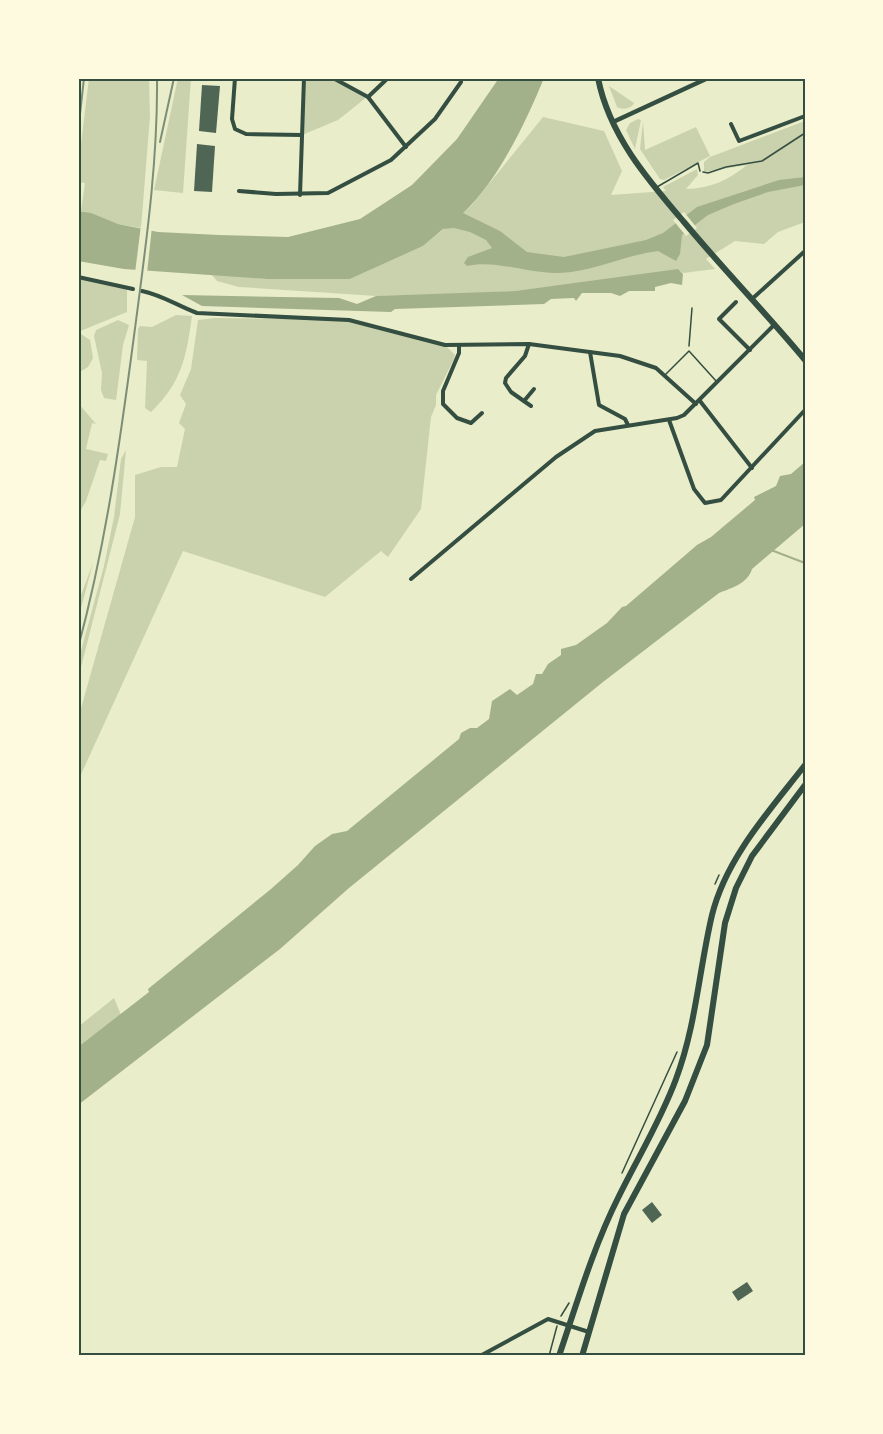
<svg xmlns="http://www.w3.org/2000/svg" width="883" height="1434" viewBox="0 0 883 1434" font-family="Jost,sans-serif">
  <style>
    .green { fill: #cad2ad }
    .water { fill: #a3b18a }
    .pier { fill: #e9edc9 }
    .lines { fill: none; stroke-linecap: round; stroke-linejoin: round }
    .stream { stroke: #a3b18a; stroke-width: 2 }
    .building { fill: #4f6655 }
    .path { stroke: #344e41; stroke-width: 1.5 }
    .service { stroke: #344e41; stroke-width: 1.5 }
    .minor { stroke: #344e41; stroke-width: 4 }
    .tertiary { stroke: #344e41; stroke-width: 4.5 }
    .trunk { stroke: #344e41; stroke-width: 6 }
    .rail { stroke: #7c8e77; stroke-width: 2 }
    .neatline { fill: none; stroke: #344e41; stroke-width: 2 }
  </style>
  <rect width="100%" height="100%" fill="#e9edc9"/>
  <g class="green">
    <polygon points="89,78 149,78 150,116 141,228 118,224 81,211 85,183 78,182 78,169"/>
    <polygon points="178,78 191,78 183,193 154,190"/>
    <polygon points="304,78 333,78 367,97 338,120 302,135"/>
    <path d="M609,86L634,103C631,109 623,110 617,107Z"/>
    <path d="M543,117L604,131L622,171L611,195L666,191L663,187L697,169L698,175L686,189C709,189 729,180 747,165L704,172V162L710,157L805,121V222L778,232L764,244L735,241L706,259L715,269L683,273L681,271L515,291L460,295L376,296L239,287L217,281L211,274L267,279H350L423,246L471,206Z"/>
    <polygon points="638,119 641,120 635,149 626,130 630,123"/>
    <polygon points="643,121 645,150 696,127 710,156 664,180 660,179 640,149"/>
    <polygon points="78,277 127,287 127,312 78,332"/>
    <path d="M176,315L192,316C186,358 182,382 151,412L145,408L147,361L137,360L138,329L140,326L152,327Z"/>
    <polygon points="214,318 349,320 445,345 455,355 454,359 436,395 436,405 431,417 421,509 388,557 381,551 325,597 183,551 78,781 78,719 135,517 135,475 161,467 177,467 185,429 179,423 186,404 180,395 191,369 198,320"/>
    <polygon points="118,320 129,325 123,345 116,400 104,398 101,390 102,373 94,336 96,330"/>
    <polygon points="81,334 90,340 93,358 88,367 78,373 78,335"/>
    <polygon points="78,403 96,424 92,423 86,449 108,454 106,461 100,460 86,501 78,515"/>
    <polygon points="126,450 120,514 78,679 78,662 104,566 114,517 121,459"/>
    <polygon points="93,563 80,612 78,620 78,603"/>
    <polygon points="114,998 121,1015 78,1047 78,1027"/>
  </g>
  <g class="water">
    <path d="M499,78H544C526,122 498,181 463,213L500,231L527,252L564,257L646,240L663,233L697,207L779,180L805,177V185L768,192L734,204L708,215L682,235L680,254L676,261L658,251C625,255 593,272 559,273C528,274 495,259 467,266L464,263L468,257L492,248L486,240L470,232L454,228L443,229L423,246L350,279H267L124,269L78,261V211L91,213L118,224L158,232L219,235L288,237L360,219L412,185L457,139Z"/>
    <polygon points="678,269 683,274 682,285 671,283 655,287 655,291 629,291 620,296 611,293 582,293 576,301 574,298 551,299 544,304 395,309 391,312 202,306 182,295 339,298 357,304 376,296 515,291"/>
    <path d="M805,462V524L752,569C748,583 732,588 719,593L603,682L349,888L280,949L78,1105V1047L149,992L148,989L271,889L298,865L315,846L332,834L347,831L459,739L461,733L470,728H477L489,719L492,701L510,689L517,695L533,684L536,674H542L548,664L561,655V649L576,645L607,623L622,607L626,606L697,545L711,537L755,500L754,497L776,486L780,476L791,474Z"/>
  </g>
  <g class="pier">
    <polygon points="684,212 697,228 686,236 673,220"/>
    <polygon points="141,225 152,227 147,273 135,273"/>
  </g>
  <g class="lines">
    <polyline class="stream" points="771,550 805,563"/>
  </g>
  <g class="building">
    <polygon points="202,85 220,86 216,133 199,131"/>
    <polygon points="197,144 215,146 212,192 194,191"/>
    <polygon points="652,1202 662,1215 652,1223 642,1210"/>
    <polygon points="747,1282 753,1291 738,1301 732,1292"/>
  </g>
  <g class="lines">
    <g class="path">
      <polyline points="703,172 708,173 726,167 762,161 805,133"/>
      <polyline points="689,346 692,308"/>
      <polyline points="715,884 719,875"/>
      <polyline points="622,1173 677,1052"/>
      <polyline points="561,1316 569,1303"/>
      <polyline points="549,1356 557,1326"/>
    </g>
    <g class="service">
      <polyline points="657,187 698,163 700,171"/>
      <polyline points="665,375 689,351 717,382"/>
    </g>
    <g class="minor">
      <polyline points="235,78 232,119 235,129 246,134 302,135"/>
      <polyline points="333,78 368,97 406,147"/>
      <polyline points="368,97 388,78"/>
      <polyline points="731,124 739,141 805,116"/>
      <polyline points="239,191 276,194 328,193 391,160 435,119 461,82"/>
      <polyline points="300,195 304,78"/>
      <polyline points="78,277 133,289"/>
      <path d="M142,291C162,295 178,306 197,313L349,320L445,345L529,344L620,356L656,368L696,404"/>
      <polyline points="752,299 805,251"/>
      <polyline points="736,302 719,319 750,350"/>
      <polyline points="529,344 525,356 506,378 505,383 511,392 531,406"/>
      <polyline points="459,346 459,353 443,391 443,404 457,418 471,423 482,413"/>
      <polyline points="590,352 599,405 625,419 628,425"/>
      <polyline points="524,401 534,389"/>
      <polyline points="700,401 752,468"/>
      <polyline points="669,420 694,489 705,503 721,500 805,410"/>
      <polyline points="411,579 556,457 595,431 677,418 684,415 774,325"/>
      <polyline points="480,1356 548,1319 589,1332"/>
    </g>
    <polyline class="tertiary" points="613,122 708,78"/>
    <g class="trunk">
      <path d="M598,78C609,135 648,180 684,222C723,269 766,313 805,360"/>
      <path d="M559,1356C577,1303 593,1248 618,1198C637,1159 661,1120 676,1079C696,1026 699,970 712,915C726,858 770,810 805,765"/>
      <polyline points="582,1356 624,1214 685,1101 707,1045 725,923 736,888 752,856 805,785"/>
    </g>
    <g class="rail">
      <polyline points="78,132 84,78"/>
      <polyline points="160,142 174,78"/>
      <path d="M78,648C106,544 120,442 134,336C145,251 158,164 157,78"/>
    </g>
  </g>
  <rect width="883" height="1434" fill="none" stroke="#fefae0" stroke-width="159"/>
  <rect x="80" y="80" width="724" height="1274" class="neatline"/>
</svg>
